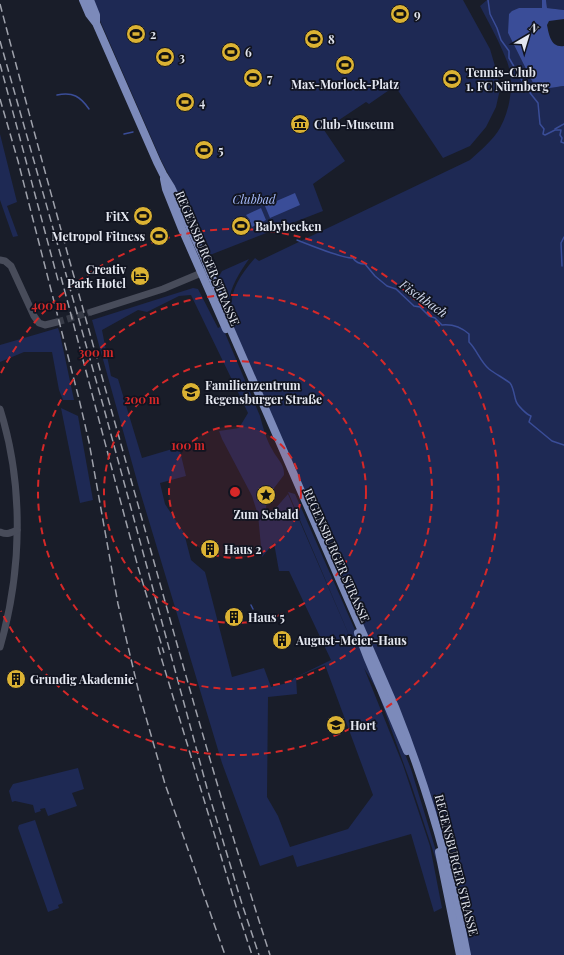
<svg xmlns="http://www.w3.org/2000/svg" width="564" height="955" viewBox="0 0 564 955" font-family="'Playfair Display',serif">
  <style>
    .green { fill: #1e2954; fill-rule: evenodd }
    .water { fill: #3a4d98 }
    .lines { fill: none; stroke-linecap: round; stroke-linejoin: round }
    .stream { stroke: #3a4d98; stroke-width: 1.5 }
    .secondary-tunnel { stroke: #373b47; stroke-width: 7; stroke-dasharray: 7 3.5; stroke-linecap: butt }
    .secondary { stroke: #484c5a; stroke-width: 7 }
    .primary { stroke: #7c8aba; stroke-width: 8 }
    .rail { stroke: #9ea1ab; stroke-width: 1.5; stroke-dasharray: 8 4; stroke-linecap: butt }
    .ring { fill: none; stroke: #d62828; stroke-width: 2; stroke-dasharray: 7 5 }
    .labels { text-anchor: middle; dominant-baseline: central; stroke-width: 3.5; stroke-linejoin: round; paint-order: stroke }
    .poi-label { font-size: 12px; font-weight: bold; fill: #e3e6ef; stroke: #111420; text-anchor: start }
    .park-label { font-size: 12px; font-style: italic; fill: #aabfff; stroke: #111420 }
    .street-label { font-size: 12px; fill: #e3e6ef; stroke: #111420 }
    .water-label { font-size: 13px; font-style: italic; fill: #ced6eb; stroke: #111420 }
    .centre { fill: #d62828; stroke: #111420; stroke-width: 2 }
    .ring-label { font-size: 12px; text-anchor: middle; font-weight: bold; fill: #d62828; stroke: #111420; stroke-width: 3.5; stroke-linejoin: round; paint-order: stroke }
  </style>
  <rect width="100%" height="100%" fill="#191d29"/>
  <g class="green">
    <polygon points="91,0 463,0 490,49 497,73 500,89 496,107 486,127 470,146 443,158 395,86 369,104 366,102 324,130 345,161 313,184 323,211 210,255 161,160"/>
    <path d="M487,0H542V8H519L508,33L533,83L560,87L564,86V955H469L431,800L234,329C226,298 235,281 255,258L259,261L470,160C481,150 493,140 500,128C511,108 515,80 506,59C499,41 489,23 480,6Z"/>
    <polygon points="546,0 564,0 564,10 547,8"/>
    <polygon points="0,134 17,202 7,206 18,236 13,237 0,200"/>
    <path d="M249,259C239,273 231,286 228,304H227L217,280L222,271Z"/>
    <path d="M193,288L198,289L218,328L222,326L260,416C263,427 266,439 272,449C276,458 285,464 284,475L271,492L266,507L268,517L288,494L355,649L288,492L295,494L359,639L411,769L430,831L436,851L437,863L411,784L377,690L364,668L403,765L430,846L442,908L434,912L411,834L297,867L293,855L260,866L222,763L139,488L92,320ZM191,295L248,413L239,428L219,431L222,439L252,496L258,515L262,557L274,543L279,571H289L331,660L294,678L291,682L271,687L264,668L232,677L205,572L191,560L184,533L165,504L160,483L186,476L179,447L142,458L118,379L111,376L102,330L138,310L147,312L179,296ZM325,665L373,795L348,829L290,847L278,816L267,797L268,697L297,694L296,677Z"/>
    <polygon points="58,328 60,334 74,400 63,400 59,390 52,352 24,352 0,362 0,345"/>
    <polygon points="61,408 78,416 93,500 80,503"/>
    <polygon points="78,768 84,789 72,793 77,806 48,816 45,808 40,809 41,811 35,813 33,805 15,801 12,802 9,791 13,784"/>
    <polygon points="35,820 63,903 58,905 59,908 48,912 18,828 19,825"/>
  </g>
  <g class="water">
    <path d="M542,0H546L547,8L564,10V19L549,21L547,25C549,35 551,48 564,46V86L542,89L533,83L508,33L509,14L512,11L519,8H542Z"/>
    <polygon points="295,193 300,205 270,218 265,206"/>
    <polygon points="261,208 266,220 252,227 250,222 250,220 246,215"/>
  </g>
  <g class="lines">
    <g class="stream">
      <polyline points="488,0 490,14 497,28 501,40 509,51 509,58 527,89 538,103 540,124 544,129 543,134 545,135 555,130 561,130 560,135 562,138 561,142 564,143"/>
      <path d="M57,95C73,92 80,96 89,109"/>
      <polyline points="555,129 564,124"/>
      <polyline points="124,134 133,132"/>
      <path d="M297,240C307,244 345,259 353,258C356,263 360,264 365,264L375,276L387,286L396,289L414,306L420,307L429,316L435,318L442,325C452,324 461,327 469,334V342C477,350 480,361 489,369C494,373 505,379 510,383C514,388 514,396 516,401C517,405 527,415 531,416L529,422L552,441L564,445"/>
      <polyline points="562,266 561,243 564,237"/>
      <polyline points="251,605 253,609"/>
    </g>
    <polyline class="secondary-tunnel" points="57,322 91,312"/>
    <g class="secondary">
      <polyline points="0,260 5,261 11,266 34,316 39,323 45,325 57,322"/>
      <polyline points="91,312 163,289 206,271"/>
      <path d="M0,409C24,485 22,571 0,647"/>
      <path d="M0,532C7,535 11,533 17,530"/>
    </g>
    <g class="primary">
      <path d="M83,0L89,14L96,23L157,162L163,174L171,187L204,258L222,302L230,328L395,707C427,787 451,870 467,955"/>
      <polyline points="90,0 96,15 96,22"/>
      <polyline points="164,179 166,189 182,229 226,329"/>
      <polyline points="358,633 368,659 407,751"/>
      <polyline points="439,852 460,955"/>
    </g>
    <g class="rail">
      <path d="M0,4C46,179 95,352 144,526C184,670 224,813 270,955"/>
      <polyline points="0,41 103,405 207,788 242,904 259,955"/>
      <polyline points="0,64 59,284"/>
      <polyline points="0,99 18,161 79,399 89,442 118,604 139,693 165,784 225,955"/>
      <polyline points="61,277 138,567 164,653"/>
      <polyline points="158,647 236,906 252,955"/>
    </g>
  </g>
  <circle cx="235" cy="492" r="66" fill="#d62828" fill-opacity=".12"/>
  <g class="ring">
    <circle cx="235" cy="492" r="66"/>
    <circle cx="235" cy="492" r="131"/>
    <circle cx="235" cy="492" r="197"/>
    <path d="M1 373A263 263 0 1 1 1 611"/>
  </g>
  <defs>
    <symbol id="stadium-disc" viewBox="-11 -11 22 22"><circle r="9.5" fill="#dbb233" stroke="#111420"/><path d="M0-5a6.5 5 0 1 0 0 10a6.5 5 0 1 0 0-10ZM-3.5-1.8h7v3.6h-7Z" fill="#111"/></symbol>
    <symbol id="museum-disc" viewBox="-11 -11 22 22"><circle r="9.5" fill="#dbb233" stroke="#111420"/><path d="M0-6L6-3V-2H-6V-3ZM-5-1h2V3h-2ZM-1-1h2V3h-2ZM3-1h2V3H3ZM-6 4H6V6H-6Z" fill="#111"/></symbol>
    <symbol id="hotel-disc" viewBox="-11 -11 22 22"><circle r="9.5" fill="#dbb233" stroke="#111420"/><path d="M-6-4.5h1.5V1H6V5H4.5V3h-9V5H-6ZM-4 0a1.8 1.8 0 1 1 3.6 0ZM.5 0V-2.5h3Q6-2.5 6 0Z" fill="#111"/></symbol>
    <symbol id="school-disc" viewBox="-11 -11 22 22"><circle r="9.5" fill="#dbb233" stroke="#111420"/><path d="M0-5L7-2L0 1L-7-2ZM-4 1L0 2.5L4 1V4Q0 6-4 4Z" fill="#111"/></symbol>
    <symbol id="sight-disc" viewBox="-11 -11 22 22"><circle r="9.5" fill="#dbb233" stroke="#111420"/><path d="M0-6L1.8-2.2L6-1.7L2.9 1.2L3.7 5.4L0 3.3L-3.7 5.4L-2.9 1.2L-6-1.7L-1.8-2.2Z" fill="#111"/></symbol>
    <symbol id="building-disc" viewBox="-11 -11 22 22"><circle r="9.5" fill="#dbb233" stroke="#111420"/><path d="M-4-6H4V6H1V3H-1V6H-4ZM-2.5-4.3h1.7v1.8h-1.7ZM.8-4.3h1.7v1.8H.8ZM-2.5-1h1.7V.8h-1.7ZM.8-1h1.7V.8H.8Z" fill="#111"/></symbol>
  </defs>
  <g fill-rule="evenodd">
    <use href="#stadium-disc" x="389" y="3" width="22" height="22"/>
    <use href="#stadium-disc" x="125" y="23" width="22" height="22"/>
    <use href="#stadium-disc" x="303" y="28" width="22" height="22"/>
    <use href="#stadium-disc" x="220" y="41" width="22" height="22"/>
    <use href="#stadium-disc" x="154" y="46" width="22" height="22"/>
    <use href="#stadium-disc" x="334" y="54" width="22" height="22"/>
    <use href="#stadium-disc" x="242" y="67" width="22" height="22"/>
    <use href="#stadium-disc" x="441" y="68" width="22" height="22"/>
    <use href="#stadium-disc" x="174" y="91" width="22" height="22"/>
    <use href="#museum-disc" x="289" y="113" width="22" height="22"/>
    <use href="#stadium-disc" x="193" y="139" width="22" height="22"/>
    <use href="#stadium-disc" x="132" y="205" width="22" height="22"/>
    <use href="#stadium-disc" x="230" y="215" width="22" height="22"/>
    <use href="#stadium-disc" x="148" y="225" width="22" height="22"/>
    <use href="#hotel-disc" x="129" y="265" width="22" height="22"/>
    <use href="#school-disc" x="180" y="381" width="22" height="22"/>
    <use href="#sight-disc" x="255" y="484" width="22" height="22"/>
    <use href="#building-disc" x="199" y="538" width="22" height="22"/>
    <use href="#building-disc" x="223" y="606" width="22" height="22"/>
    <use href="#building-disc" x="271" y="629" width="22" height="22"/>
    <use href="#building-disc" x="5" y="668" width="22" height="22"/>
    <use href="#school-disc" x="325" y="714" width="22" height="22"/>
  </g>
  <g class="labels">
    <g class="poi-label">
      <text x="414" y="14">9</text>
      <text x="150" y="34">2</text>
      <text x="328" y="39">8</text>
      <text x="245" y="52">6</text>
      <text x="179" y="57">3</text>
      <text x="466" y="72">Tennis-Club<tspan x="466" dy="14">1. FC Nürnberg</tspan></text>
      <text x="267" y="78">7</text>
      <text x="345" y="84" text-anchor="middle">Max-Morlock-Platz</text>
      <text x="199" y="102">4</text>
      <text x="314" y="124">Club-Museum</text>
      <text x="218" y="150">5</text>
      <text x="129" y="216" text-anchor="end">FitX</text>
      <text x="255" y="226">Babybecken</text>
      <text x="145" y="236" text-anchor="end">Metropol Fitness</text>
      <text x="126" y="269" text-anchor="end">Creativ<tspan x="126" dy="14">Park Hotel</tspan></text>
      <text x="205" y="385">Familienzentrum<tspan x="205" dy="14">Regensburger Straße</tspan></text>
      <text x="266" y="514" text-anchor="middle">Zum Sebald</text>
      <text x="224" y="549">Haus 2</text>
      <text x="248" y="617">Haus 5</text>
      <text x="296" y="640">August-Meier-Haus</text>
      <text x="30" y="679">Grundig Akademie</text>
      <text x="350" y="725">Hort</text>
    </g>
    <g class="park-label">
      <text x="254" y="199">Clubbad</text>
    </g>
    <g class="street-label">
      <text transform="translate(208 258) rotate(67)">REGENSBURGER STRASSE</text>
      <text transform="translate(337 555) rotate(66)">REGENSBURGER STRASSE</text>
      <text transform="translate(457 865) rotate(76)">REGENSBURGER STRASSE</text>
    </g>
    <g class="water-label">
      <text transform="translate(424 298) rotate(35)">Fischbach</text>
    </g>
  </g>
  <circle cx="235" cy="492" r="6" class="centre"/>
  <g class="ring-label">
    <text x="49" y="310">400 m</text>
    <text x="96" y="357">300 m</text>
    <text x="142" y="404">200 m</text>
    <text x="188" y="450">100 m</text>
  </g>
  <g transform="translate(528 36) rotate(38)" stroke="#111420" stroke-width="3" paint-order="stroke">
  <path d="M0-3L7 15L0 10L-7 15Z" fill="#e3e6ef"/>
  <text y="-6" font-size="11" font-weight="bold" text-anchor="middle" fill="#e3e6ef">N</text>
  </g>
</svg>
